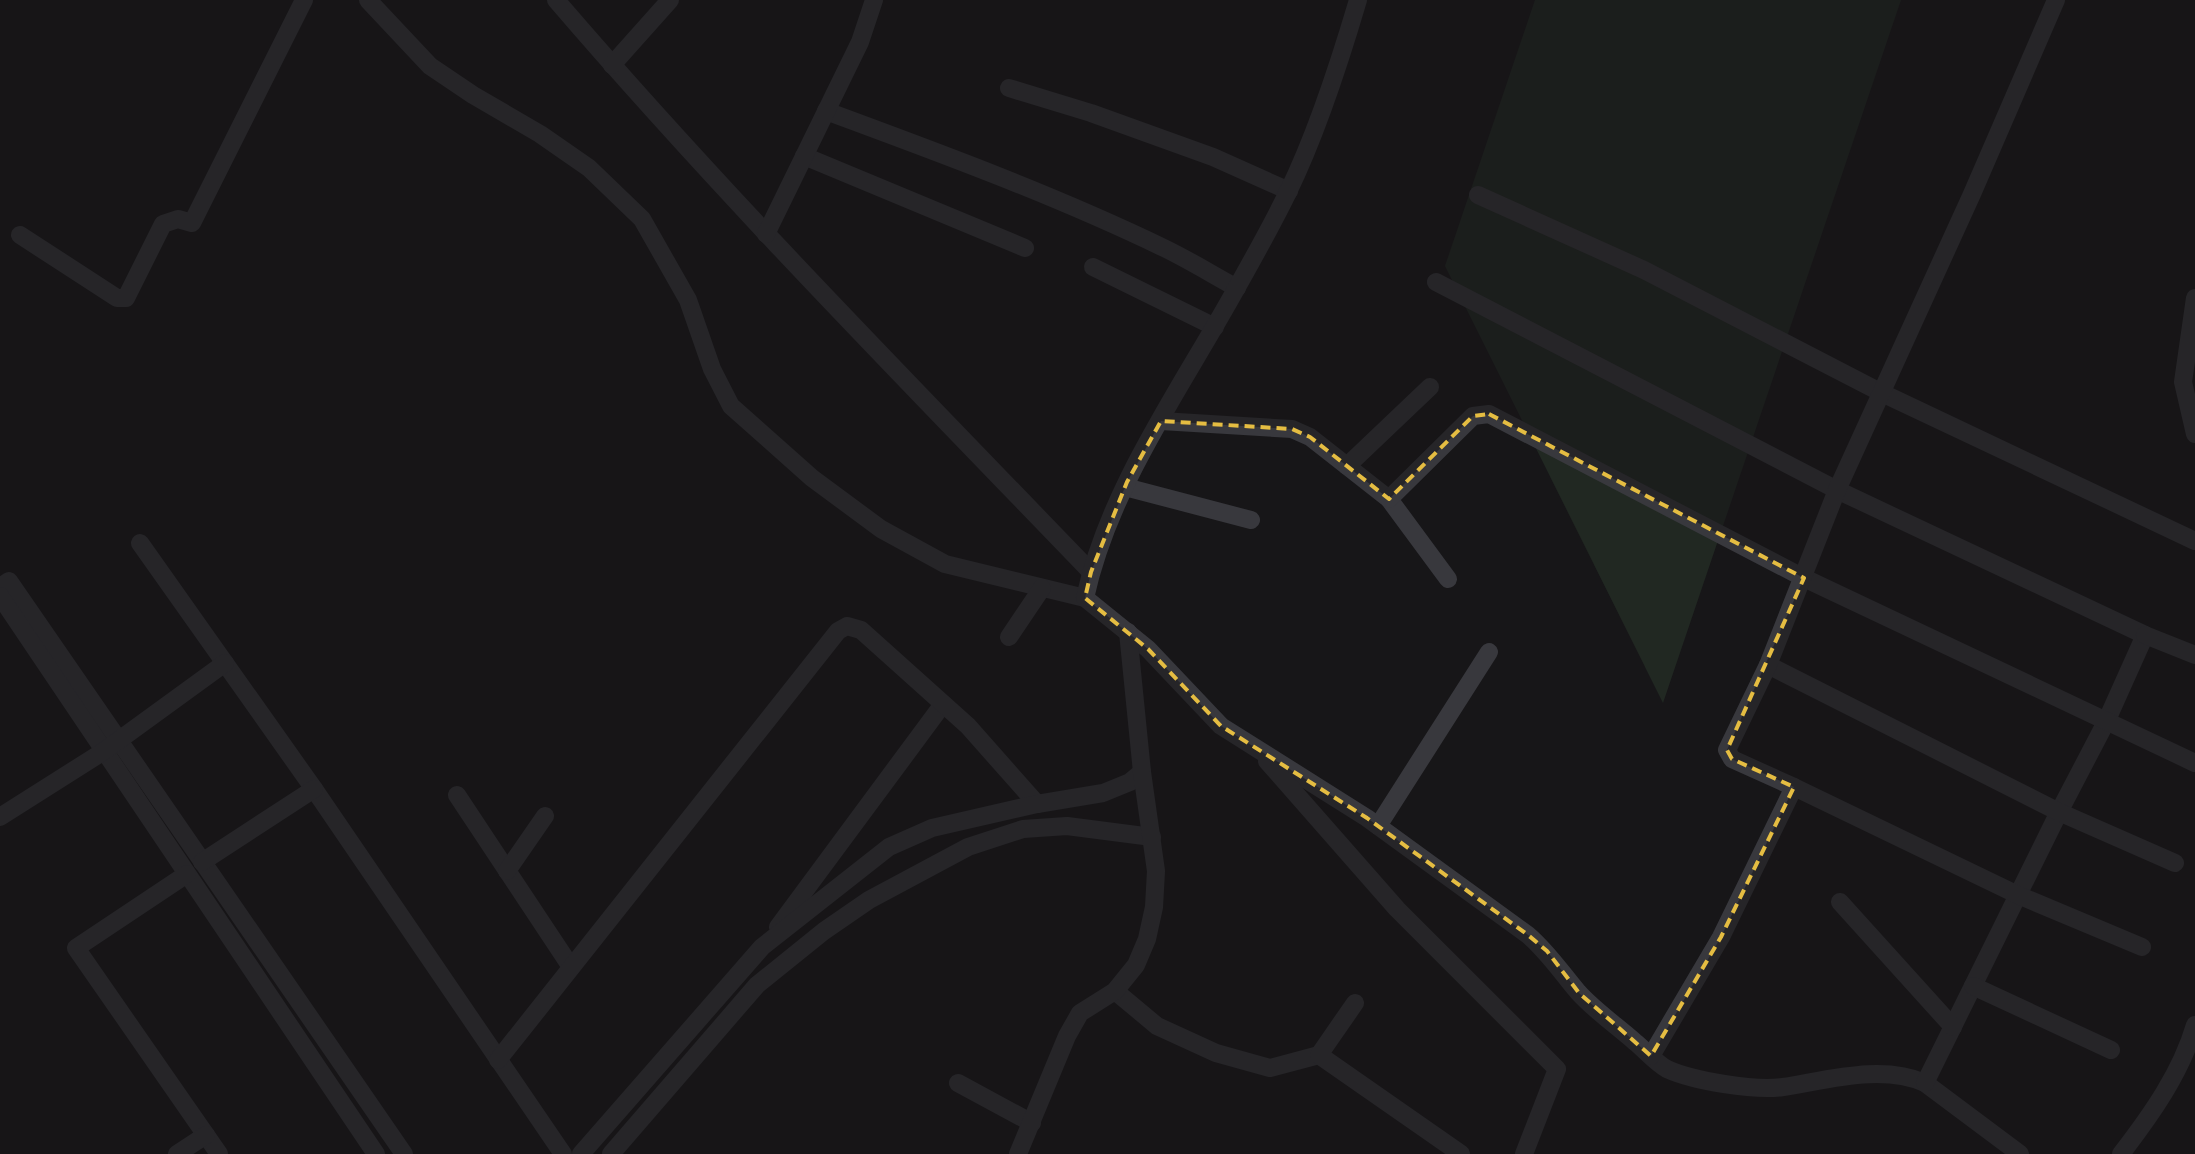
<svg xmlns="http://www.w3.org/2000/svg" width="2195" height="1154" viewBox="0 0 2195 1154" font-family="Jost,sans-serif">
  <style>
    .green { fill: #212822 }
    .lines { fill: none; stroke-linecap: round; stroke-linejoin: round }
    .minor { stroke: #38383d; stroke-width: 18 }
    .marked { fill: none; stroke: #e5bd42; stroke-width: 4; stroke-dasharray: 10 6; stroke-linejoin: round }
  </style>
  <rect width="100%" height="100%" fill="#171618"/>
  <polygon class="green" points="1535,0 1901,0 1663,703 1445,266"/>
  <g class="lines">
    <g class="minor">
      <path d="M368,0L430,66L473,95L540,134L589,168L642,219L688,300L712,369L731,406L812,478L881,529L945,564L1085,598L1148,649L1221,726L1367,818L1528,935C1548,952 1561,972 1578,992C1594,1010 1617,1026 1635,1042C1645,1050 1656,1063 1667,1069C1693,1081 1755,1091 1783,1087C1828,1080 1882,1064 1925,1083L2020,1154"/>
      <path d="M556,0C726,198 910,384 1091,572"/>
      <polyline points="612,65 670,0"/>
      <polyline points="1009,88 1091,113 1213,157 1289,191"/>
      <path d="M826,111C940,153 1054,195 1164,248C1189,260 1213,275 1237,288"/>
      <polyline points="804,156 1025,248"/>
      <polyline points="1478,195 1644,270 1882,393 2195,541"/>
      <polyline points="766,234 860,42 874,0"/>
      <polyline points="20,235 117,298 126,298 163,224 178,219 192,223 304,0"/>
      <polyline points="1093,267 1215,327"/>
      <polyline points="1436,282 1837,490 2145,635 2106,722 2059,812 1925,1083"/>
      <polyline points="2195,298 2183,382 2195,434"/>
      <polyline points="1161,421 1292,429 1310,437 1389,499 1448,579"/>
      <polyline points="1347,466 1430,387"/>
      <polyline points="1125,487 1251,520"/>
      <polyline points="1389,499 1473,416 1489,414 1804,578 2195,763"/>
      <polyline points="140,543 314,789 563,1154"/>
      <polyline points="0,587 9,581 404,1154"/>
      <polyline points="0,596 376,1154"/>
      <path d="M1085,598C1109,487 1182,387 1236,289C1254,257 1272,225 1288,192C1316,135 1340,61 1358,0"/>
      <polyline points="2145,635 2195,655"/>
      <polyline points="1009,637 1042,588"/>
      <polyline points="1768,665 2059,812 2175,863"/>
      <polyline points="1267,761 1397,909 1557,1069 1524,1154"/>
      <polyline points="1794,787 1732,759 1727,750 1768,665 1837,490 1972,194 2056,0"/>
      <polyline points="457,795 571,967"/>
      <polyline points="0,817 104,751 225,663"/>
      <polyline points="1378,826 1489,652"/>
      <polyline points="202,862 314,789"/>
      <polyline points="507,871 545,816"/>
      <polyline points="187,874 76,948 219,1154"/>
      <polyline points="1840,902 1953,1027"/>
      <polyline points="778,927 943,704"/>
      <polyline points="1973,986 2111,1050"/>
      <polyline points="1115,991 1157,1026 1216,1053 1270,1068 1319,1055"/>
      <polyline points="1355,1003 1319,1055 1461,1154"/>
      <polyline points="1651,1056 1721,937 1794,787 2018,895 2142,947"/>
      <polyline points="498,1060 838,631 847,626 861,630 968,726 1037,804"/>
      <polyline points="958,1083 1032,1123"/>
      <polyline points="177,1154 206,1135"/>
      <polyline points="581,1154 762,947 889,847 932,828 1037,804 1103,793 1130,782 1142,772"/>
      <polyline points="611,1154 757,985 824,931 869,900 968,847 1023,829 1067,826 1152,837"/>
      <polyline points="1018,1154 1067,1036 1080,1013 1115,991 1136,965 1147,939 1154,907 1156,871 1142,772 1128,632"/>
      <path d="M2121,1154C2151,1115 2181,1073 2195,1025"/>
    </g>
  </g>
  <path d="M0 0H2195V1154H0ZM1489,414L1804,578L1727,750L1732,759L1794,787L1721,937L1651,1056L1579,993L1547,951L1528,935L1367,818L1221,726L1148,649L1085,598L1091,572L1127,482L1161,421L1292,429L1310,437L1389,499L1473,416Z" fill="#171618" fill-opacity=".55" fill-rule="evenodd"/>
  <path class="marked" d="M1489,414L1804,578L1727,750L1732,759L1794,787L1721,937L1651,1056L1579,993L1547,951L1528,935L1367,818L1221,726L1148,649L1085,598L1091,572L1127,482L1161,421L1292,429L1310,437L1389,499L1473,416Z"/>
</svg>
